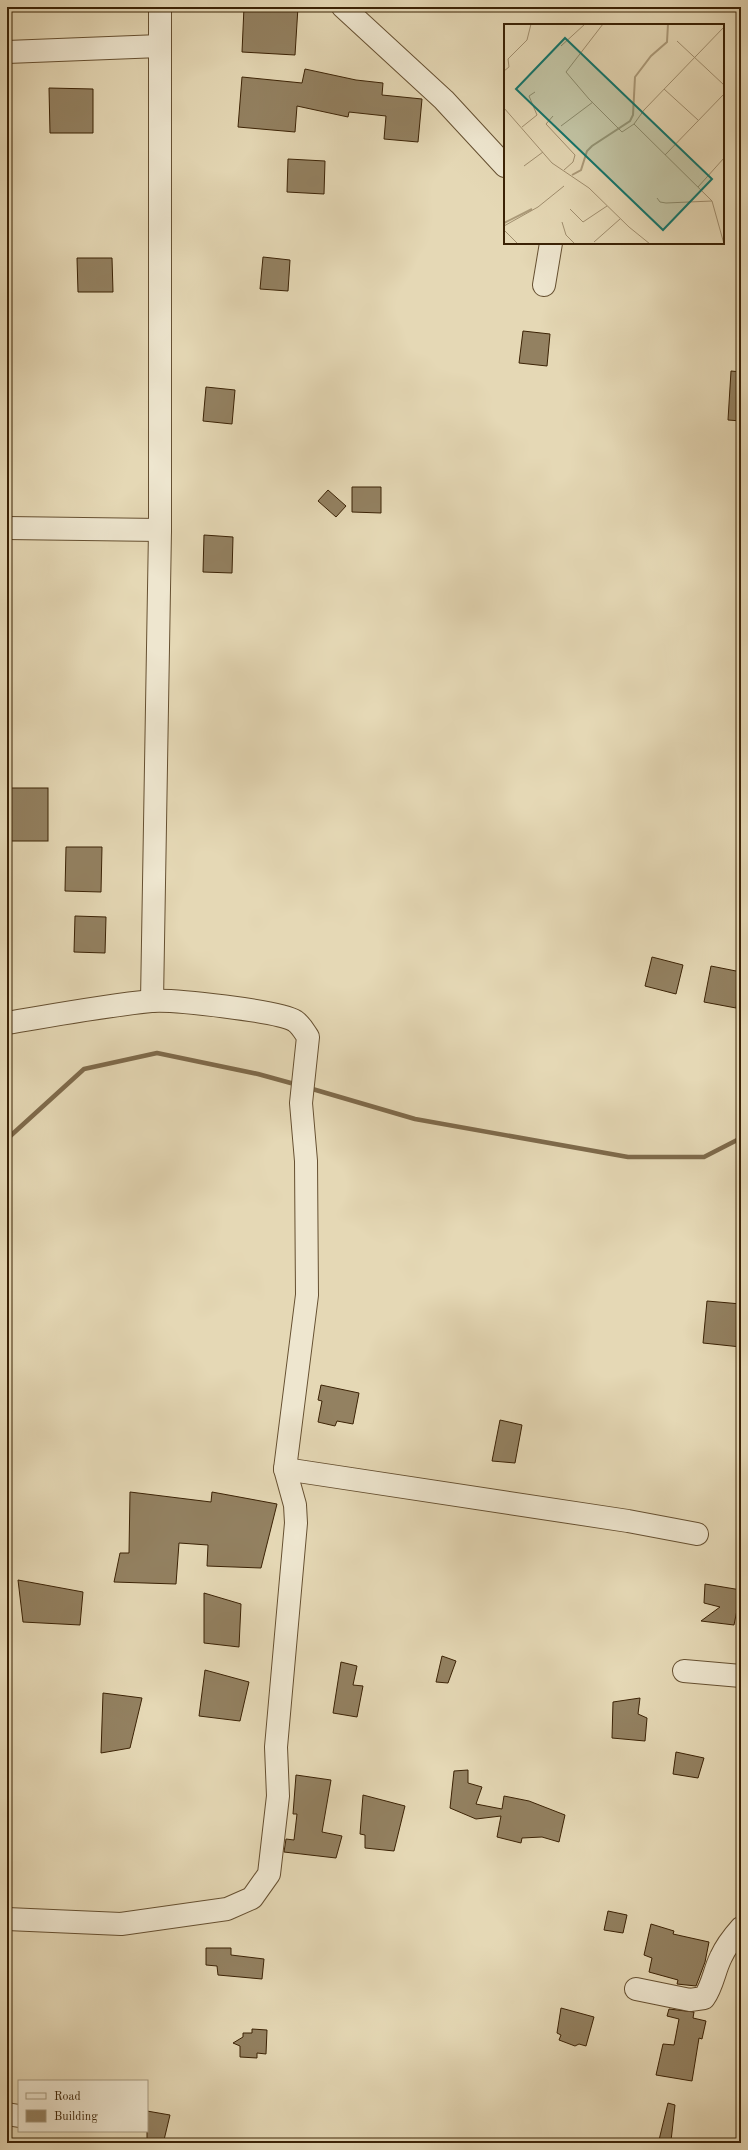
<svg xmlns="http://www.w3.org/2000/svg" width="748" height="2150" viewBox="0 0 748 2150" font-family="'Old Standard TT',serif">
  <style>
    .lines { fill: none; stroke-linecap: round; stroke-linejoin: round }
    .stream { stroke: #7e6a4b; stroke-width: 4.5 }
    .building { fill: #938161; stroke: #3b2205 }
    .minor-casing { stroke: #665031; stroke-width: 24 }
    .minor { stroke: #eee6cf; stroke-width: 22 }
    .inset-river { fill: none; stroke: #ab9a79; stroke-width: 2 }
    .inset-road { fill: none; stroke: #a18f6f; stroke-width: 1 }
    .view { fill: #0f766e; fill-opacity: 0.15; stroke: #0f766e; stroke-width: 2 }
    .inset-edge { fill: none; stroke: #3b2205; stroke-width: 2 }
  </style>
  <rect width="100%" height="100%" fill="#e5d8b5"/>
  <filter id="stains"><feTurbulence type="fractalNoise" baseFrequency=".005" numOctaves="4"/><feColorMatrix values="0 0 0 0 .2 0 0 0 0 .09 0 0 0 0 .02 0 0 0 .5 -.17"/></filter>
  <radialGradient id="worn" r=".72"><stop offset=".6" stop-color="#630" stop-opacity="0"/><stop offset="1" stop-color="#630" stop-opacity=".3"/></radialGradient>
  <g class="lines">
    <g class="stream">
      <polyline points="309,1088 415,1119 628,1157 704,1157 741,1138"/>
      <polyline points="7,1139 84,1069 157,1053 258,1074 298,1085"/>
    </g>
  </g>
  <g class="building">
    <polygon points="244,7 298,7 295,55 242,52"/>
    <polygon points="305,69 356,80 383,83 382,95 422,99 418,142 384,139 386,116 349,112 348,117 297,106 295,132 238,127 242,77 302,83"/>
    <polygon points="49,88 93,89 93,133 50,133"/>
    <polygon points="288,159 325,161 324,194 287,192"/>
    <polygon points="263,257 290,260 288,291 260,289"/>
    <polygon points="77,258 112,258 113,292 78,292"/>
    <polygon points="523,331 550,334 547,366 519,363"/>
    <polygon points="731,371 741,372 741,421 728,420"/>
    <polygon points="206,387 235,390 232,424 203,421"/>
    <polygon points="352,487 381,487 381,513 352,512"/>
    <polygon points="328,490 346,506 336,517 318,501"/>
    <polygon points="204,535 233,537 232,573 203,572"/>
    <rect x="7" y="788" width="41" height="53"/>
    <polygon points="66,847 102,847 101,892 65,891"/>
    <polygon points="75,916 106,917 105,953 74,952"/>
    <polygon points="652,957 683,965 676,994 645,986"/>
    <polygon points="711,966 741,972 736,1008 704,1002"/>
    <polygon points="707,1301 741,1304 741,1347 703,1343"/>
    <polygon points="321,1385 359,1393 353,1424 337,1421 335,1426 318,1422 322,1401 318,1400"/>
    <polygon points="500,1420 522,1425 515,1463 492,1461"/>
    <polygon points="130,1492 211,1502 212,1492 277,1504 261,1568 207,1566 208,1545 179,1543 176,1584 114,1582 120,1553 129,1553"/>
    <polygon points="18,1580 83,1592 80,1625 23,1622"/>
    <polygon points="705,1584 741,1590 734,1625 701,1621 720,1607 704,1603"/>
    <polygon points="204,1593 241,1604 239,1647 204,1643"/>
    <polygon points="442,1656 456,1661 448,1683 436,1682"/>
    <polygon points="341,1662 357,1666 353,1685 363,1686 357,1717 333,1713"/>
    <polygon points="205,1670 249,1682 240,1721 199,1716"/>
    <polygon points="103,1693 142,1698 130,1748 101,1753"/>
    <polygon points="640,1698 638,1714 647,1718 645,1741 612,1738 613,1702"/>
    <polygon points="676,1752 704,1758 698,1778 673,1774"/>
    <polygon points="468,1770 468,1783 482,1787 476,1804 502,1809 504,1796 529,1801 565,1815 559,1842 542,1837 522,1838 521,1843 497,1837 501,1816 476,1819 450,1808 454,1771"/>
    <polygon points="296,1775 331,1780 322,1832 342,1836 336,1858 284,1852 286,1839 294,1840 297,1814 293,1814"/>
    <polygon points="363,1795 405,1806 394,1851 365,1848 365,1835 360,1834"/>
    <polygon points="608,1911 627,1915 623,1933 604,1930"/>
    <polygon points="651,1924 674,1931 673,1934 709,1942 705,1962 696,1986 677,1984 678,1980 649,1972 652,1958 644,1955"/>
    <polygon points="206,1948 231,1948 231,1955 264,1959 262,1979 218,1975 217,1966 206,1965"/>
    <polygon points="561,2008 594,2017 586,2046 579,2044 575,2046 559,2040 561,2035 557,2033"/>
    <polygon points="669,2009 694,2012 693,2018 706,2021 702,2039 699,2038 692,2081 656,2075 663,2044 674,2045 679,2019 667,2016"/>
    <polygon points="252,2029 267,2030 266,2054 257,2053 257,2058 240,2057 240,2046 233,2043 243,2037 243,2033 252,2033"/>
    <polygon points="668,2103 675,2105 671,2141 659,2140"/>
    <polygon points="147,2111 170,2115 164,2140 147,2139"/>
  </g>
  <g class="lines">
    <defs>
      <g id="minor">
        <polyline points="343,7 444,100 505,166"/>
        <polyline points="7,52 160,46"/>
        <polyline points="544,285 551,243"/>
        <polyline points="7,528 160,530"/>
        <polyline points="152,1001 160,530 160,7"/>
        <path d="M7,1023C55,1015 103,1006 151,1001C172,999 279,1011 295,1021C301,1025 304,1031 308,1037L301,1103L306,1161L307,1295L285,1469L295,1505L296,1523L276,1747L278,1796L269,1874L252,1898L227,1909L121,1924L7,1919"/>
        <polyline points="285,1469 628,1521 697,1534"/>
        <polyline points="684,1671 741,1676"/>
        <path d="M636,1989L690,2000L704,1998C713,1985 714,1971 721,1957C726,1946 733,1937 741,1928"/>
        <polyline points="7,2114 19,2116"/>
      </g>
    </defs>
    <use href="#minor" class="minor-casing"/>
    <use href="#minor" class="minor"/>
  </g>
  <g transform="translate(504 24)">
    <rect width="220" height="220" fill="#e5d8b5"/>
    <path class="inset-river" d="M68,151L77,146L83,127L88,122L126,97L129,91L131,53L147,32L163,18L164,0M0,199L28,185"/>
    <path class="inset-road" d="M99,0L62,48L85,75L118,108L130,100L140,86L220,3M173,17L220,61M57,22L81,0M0,47L5,43L4,35L23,16L27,0M160,65L194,96M0,84L48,139L85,164L125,203L146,220M49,92L42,100L71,131L69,138L60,146M130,100L208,177L220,220M57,102L89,78M18,103L33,91L25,72L31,68M161,131L220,70M20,142L39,128M194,163L220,134M153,174L156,178L162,179L208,177M66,185L79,198L103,182M58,198L62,211L71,220M0,202L34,183L60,162M0,206L14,220M90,218L116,195"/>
    <path class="view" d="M61,14L208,155L159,206L12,65Z"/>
    <rect width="220" height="220" class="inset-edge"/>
  </g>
  <rect width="748" height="2150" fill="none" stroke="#e5d8b5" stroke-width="24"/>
  <rect x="8" y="8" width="732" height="2134" fill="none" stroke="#3b2205" stroke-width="2"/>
  <rect x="12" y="12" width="724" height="2126" fill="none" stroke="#3b2205"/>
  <rect x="18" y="2080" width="130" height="52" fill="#eee6cf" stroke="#a6987e"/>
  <rect x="26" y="2093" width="20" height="6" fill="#eee6cf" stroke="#a6987e"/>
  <text x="54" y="2100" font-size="12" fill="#3b2205">Road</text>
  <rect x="26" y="2110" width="20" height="12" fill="#938161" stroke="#a6987e"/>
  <text x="54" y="2120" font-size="12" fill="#3b2205">Building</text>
  <rect width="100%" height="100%" filter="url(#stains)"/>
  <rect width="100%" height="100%" fill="url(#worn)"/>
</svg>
